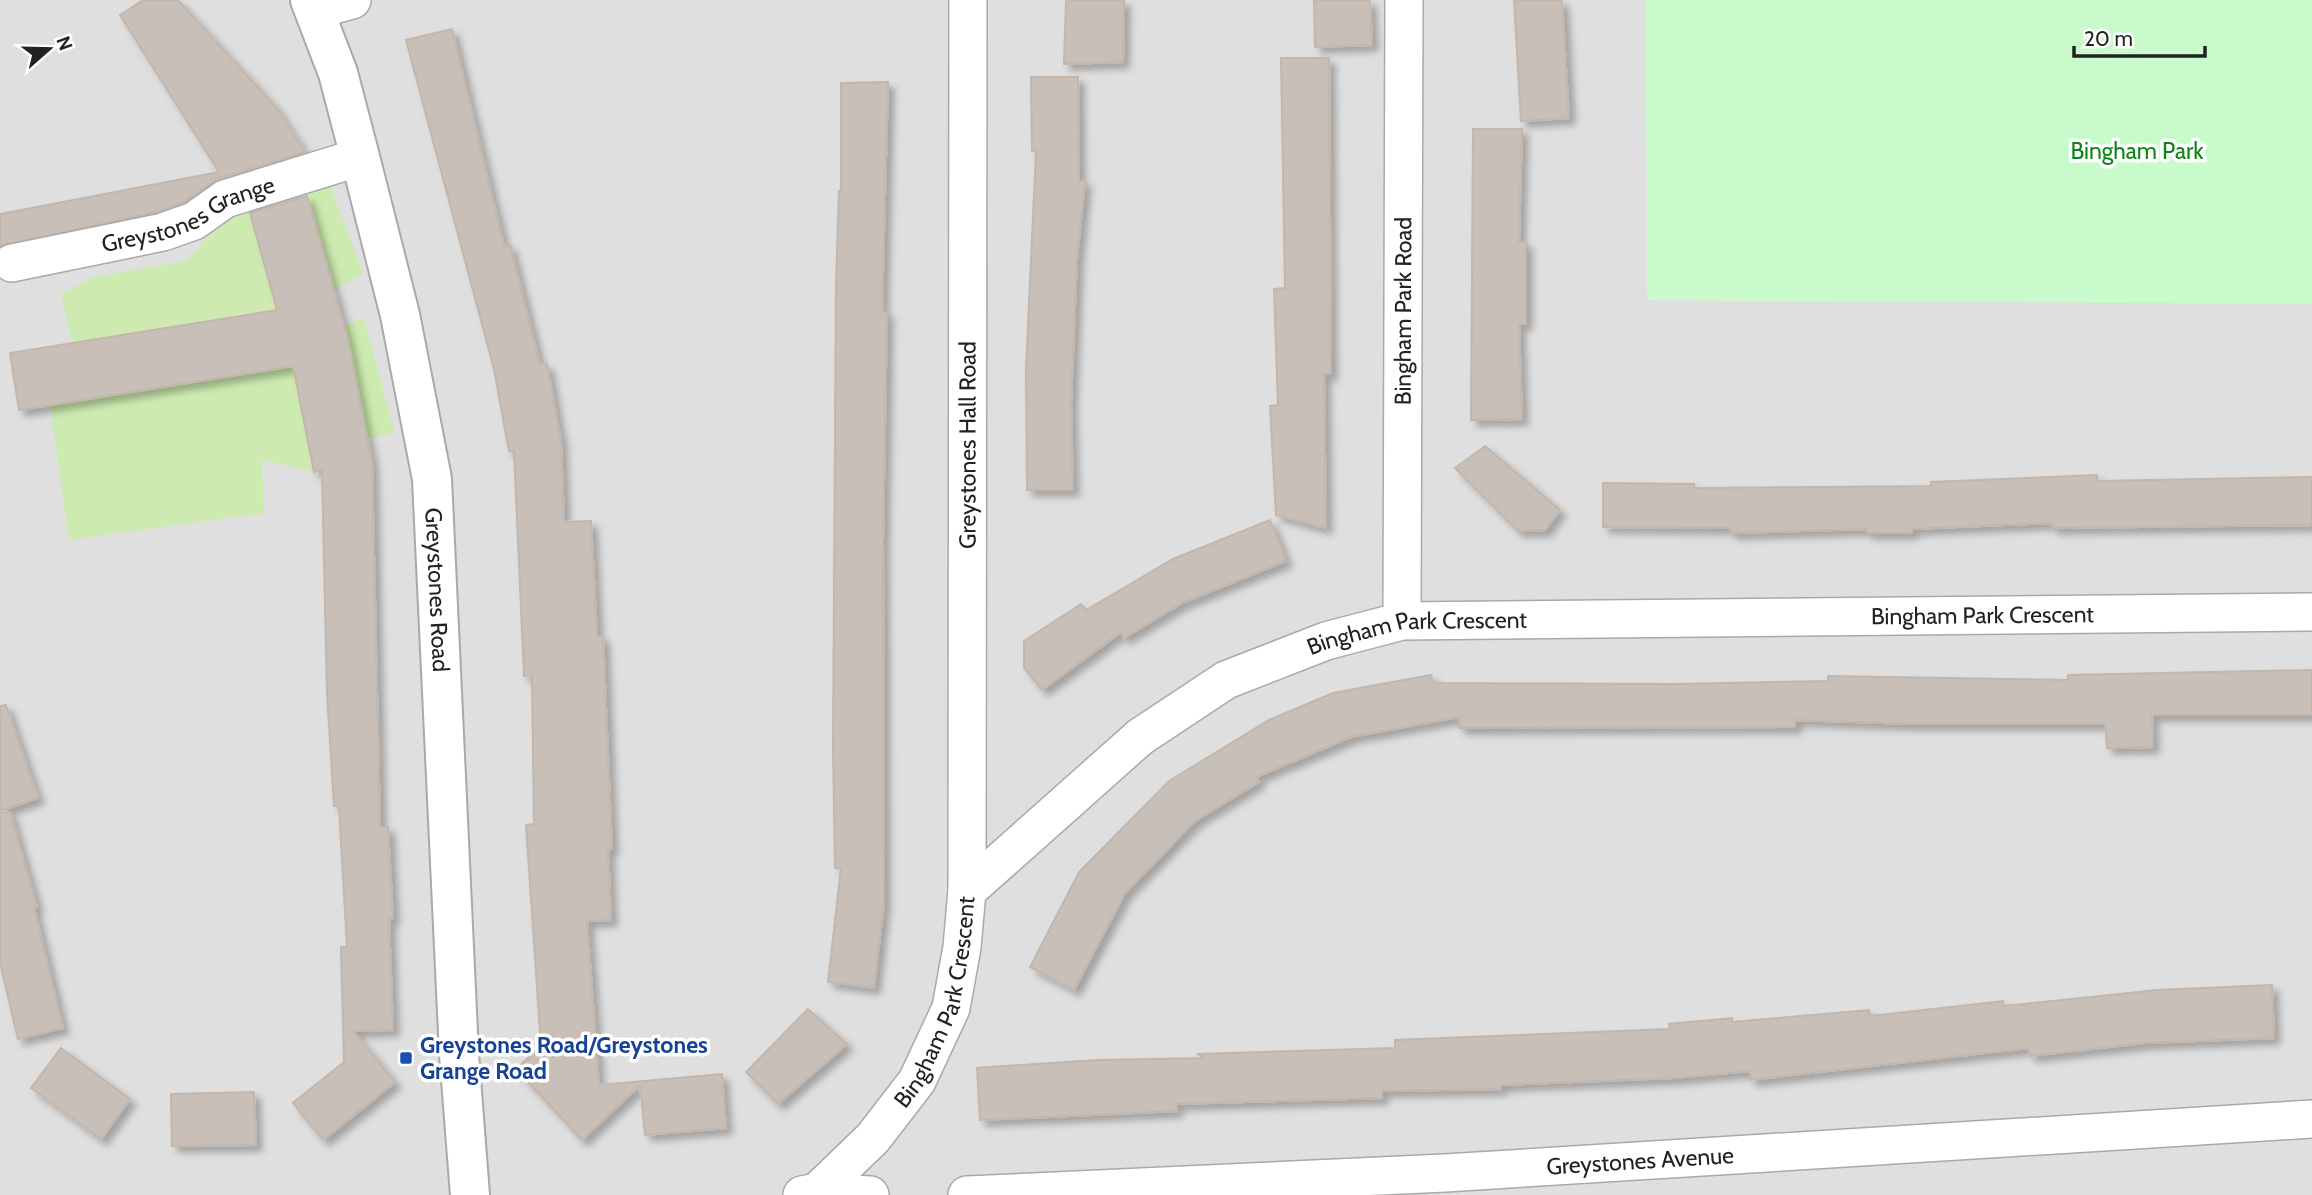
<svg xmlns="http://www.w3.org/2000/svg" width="2312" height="1195" viewBox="0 0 2312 1195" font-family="Cabin,sans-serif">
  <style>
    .residential { fill: #e0dfdf }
    .grass { fill: #cdebb0 }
    .park { fill: #c8facc }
    .building { fill: #c7bfb8; stroke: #c4b6ab; stroke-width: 2; filter: url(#shadow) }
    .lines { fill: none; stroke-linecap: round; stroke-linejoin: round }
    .minor-casing { stroke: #a9a9a9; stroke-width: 40 }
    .tertiary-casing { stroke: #a9a9a9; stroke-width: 42 }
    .minor { stroke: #fff; stroke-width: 37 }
    .tertiary { stroke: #fff; stroke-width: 38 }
    .transit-dot { fill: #1a4fb4; stroke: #fff; stroke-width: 2.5 }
    .labels { text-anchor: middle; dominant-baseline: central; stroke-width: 7; stroke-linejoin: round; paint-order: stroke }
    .park-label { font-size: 23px; fill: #0c8416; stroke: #fff }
    .street-label { font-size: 23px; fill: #222; stroke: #fff }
    .transit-label { font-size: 23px; font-weight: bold; fill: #164399; stroke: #fff; text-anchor: start }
  </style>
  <defs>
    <filter id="shadow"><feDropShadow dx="6" dy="6" stdDeviation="3.5" flood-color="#0004"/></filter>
  </defs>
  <rect width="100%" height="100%" fill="#f2efe9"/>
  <polygon class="residential" points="0,0 1646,0 1647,300 2312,304 2312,1195 0,1195"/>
  <g class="grass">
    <polygon points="329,182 363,273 334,291 306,196 253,212 277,308 72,343 61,294 93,277 185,261 199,248 209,228 226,209"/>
    <polygon points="364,319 395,433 367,439 350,350 293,361 314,472 262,460 264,513 69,540 50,405 258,372 287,339"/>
  </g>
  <polygon class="park" points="1646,0 2312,0 2312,304 1647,300"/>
  <g class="building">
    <polygon points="143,0 178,0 276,107 305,152 218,179 184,202 157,212 0,246 0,214 219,172 120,15"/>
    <polygon points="1066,0 1124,0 1123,62 1064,64"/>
    <polygon points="1314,0 1370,0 1372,45 1315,47"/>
    <polygon points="1514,0 1562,0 1569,118 1521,121"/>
    <polygon points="452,29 504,246 510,245 540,365 547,364 561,441 564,522 591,521 597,637 603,636 612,849 608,849 611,920 587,921 599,1085 722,1074 726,1128 645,1135 640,1085 582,1140 516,1069 541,1046 526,825 534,824 532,675 524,676 514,451 509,451 494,369 406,40"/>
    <polygon points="1281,58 1329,58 1331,374 1324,374 1326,528 1276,515 1270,406 1278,405 1274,289 1285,288"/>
    <polygon points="1031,77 1078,77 1079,181 1085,181 1077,259 1071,403 1073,490 1027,490 1026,369 1036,151 1032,151"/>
    <polygon points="888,82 882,312 887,312 883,541 884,903 874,988 828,982 841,868 835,868 833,747 836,284 839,191 841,191 841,83"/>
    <polygon points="1473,129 1522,129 1519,242 1526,242 1526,324 1519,324 1522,419 1471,420"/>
    <polygon points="307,196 348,340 372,463 380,827 388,827 393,919 389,919 393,1030 353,1031 395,1082 323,1140 293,1103 344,1062 341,947 347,947 339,806 334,806 327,693 322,470 314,472 293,366 19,410 10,353 277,310 250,213"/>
    <polygon points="1485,446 1560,510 1545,530 1518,531 1455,468"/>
    <polygon points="2097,475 2097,481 2312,477 2312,525 2052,528 2052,523 1912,529 1912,533 1867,533 1867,529 1731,533 1730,528 1603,527 1603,483 1694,484 1694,488 1931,486 1931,482"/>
    <polygon points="1270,520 1286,561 1182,603 1124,638 1121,632 1042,690 1024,668 1024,641 1081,604 1086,610 1173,559"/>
    <polygon points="2312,670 2312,715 2152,715 2153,747 2107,748 2105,724 1914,724 1795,720 1795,727 1459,728 1459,717 1351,737 1256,777 1259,782 1195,821 1125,893 1074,990 1030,967 1079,872 1169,781 1269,720 1333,693 1431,675 1433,683 1675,684 1828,681 1828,676 2068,680 2068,675"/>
    <polygon points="6,705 38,798 0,811 0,706"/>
    <polygon points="10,812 37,907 34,908 63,1028 18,1039 0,963 0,813"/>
    <polygon points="2272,985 2274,1038 2145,1043 2030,1056 2029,1048 1750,1080 1750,1071 1674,1078 1501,1085 1501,1089 1382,1091 1382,1098 1176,1104 1177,1111 980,1120 977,1068 1097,1060 1205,1058 1197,1054 1395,1048 1395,1040 1670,1029 1669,1024 1732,1018 1732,1022 1869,1010 1870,1016 2003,1001 2004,1006 2157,990"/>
    <polygon points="808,1009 847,1044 778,1104 746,1072"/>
    <polygon points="61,1048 130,1099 101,1139 31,1088"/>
    <polygon points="254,1092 256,1145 172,1146 171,1094"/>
  </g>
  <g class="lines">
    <defs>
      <g id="minor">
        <polyline points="316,10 352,0"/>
        <path id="s1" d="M12,263L163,232L194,221L225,199L360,157"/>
        <path id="s2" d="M1402,621L1404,0"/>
        <path id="s3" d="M967,891L968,0"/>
        <polyline points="817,1192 870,1195"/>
        <path id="s4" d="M802,1195L817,1192L873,1138L917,1081L951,1008L962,947L967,891L1140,737L1226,680L1326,641L1402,621L2312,612"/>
        <path id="s5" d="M967,1195L1445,1173L2312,1119"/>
      </g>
      <g id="tertiary">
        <path id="s6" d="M310,0L338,73L360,157L400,315L432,479L459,1054L470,1195"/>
      </g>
    </defs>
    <use href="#minor" class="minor-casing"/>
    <use href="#tertiary" class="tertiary-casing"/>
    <use href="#minor" class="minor"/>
    <use href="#tertiary" class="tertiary"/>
  </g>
  <rect class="transit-dot" x="399" y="1051" width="14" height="14" rx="3.5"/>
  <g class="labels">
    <g class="park-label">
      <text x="2137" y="151">Bingham Park</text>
    </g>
    <g class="street-label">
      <text stroke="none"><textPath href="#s1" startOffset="184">Greystones Grange</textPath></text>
      <text stroke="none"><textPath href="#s2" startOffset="310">Bingham Park Road</textPath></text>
      <text stroke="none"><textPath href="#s3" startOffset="446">Greystones Hall Road</textPath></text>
      <text stroke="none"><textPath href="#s6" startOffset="606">Greystones Road</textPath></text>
      <text stroke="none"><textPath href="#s4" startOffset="1465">Bingham Park Crescent</textPath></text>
      <text stroke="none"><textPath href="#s4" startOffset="898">Bingham Park Crescent</textPath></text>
      <text stroke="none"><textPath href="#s4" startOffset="247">Bingham Park Crescent</textPath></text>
      <text stroke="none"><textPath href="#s5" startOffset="674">Greystones Avenue</textPath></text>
    </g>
    <g class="transit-label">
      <text x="420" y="1045">Greystones Road/Greystones<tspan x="420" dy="26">Grange Road</tspan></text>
    </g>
  </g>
  <g transform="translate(49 49) rotate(70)" stroke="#ffffff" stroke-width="5" paint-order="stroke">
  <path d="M0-5L12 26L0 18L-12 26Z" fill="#222222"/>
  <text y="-10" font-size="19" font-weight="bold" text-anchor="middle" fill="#222222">N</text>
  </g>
  <path d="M2074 46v10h131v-10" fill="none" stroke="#222222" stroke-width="3.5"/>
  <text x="2084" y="46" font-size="21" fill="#222222" stroke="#ffffff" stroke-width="5" paint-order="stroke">20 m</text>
</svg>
